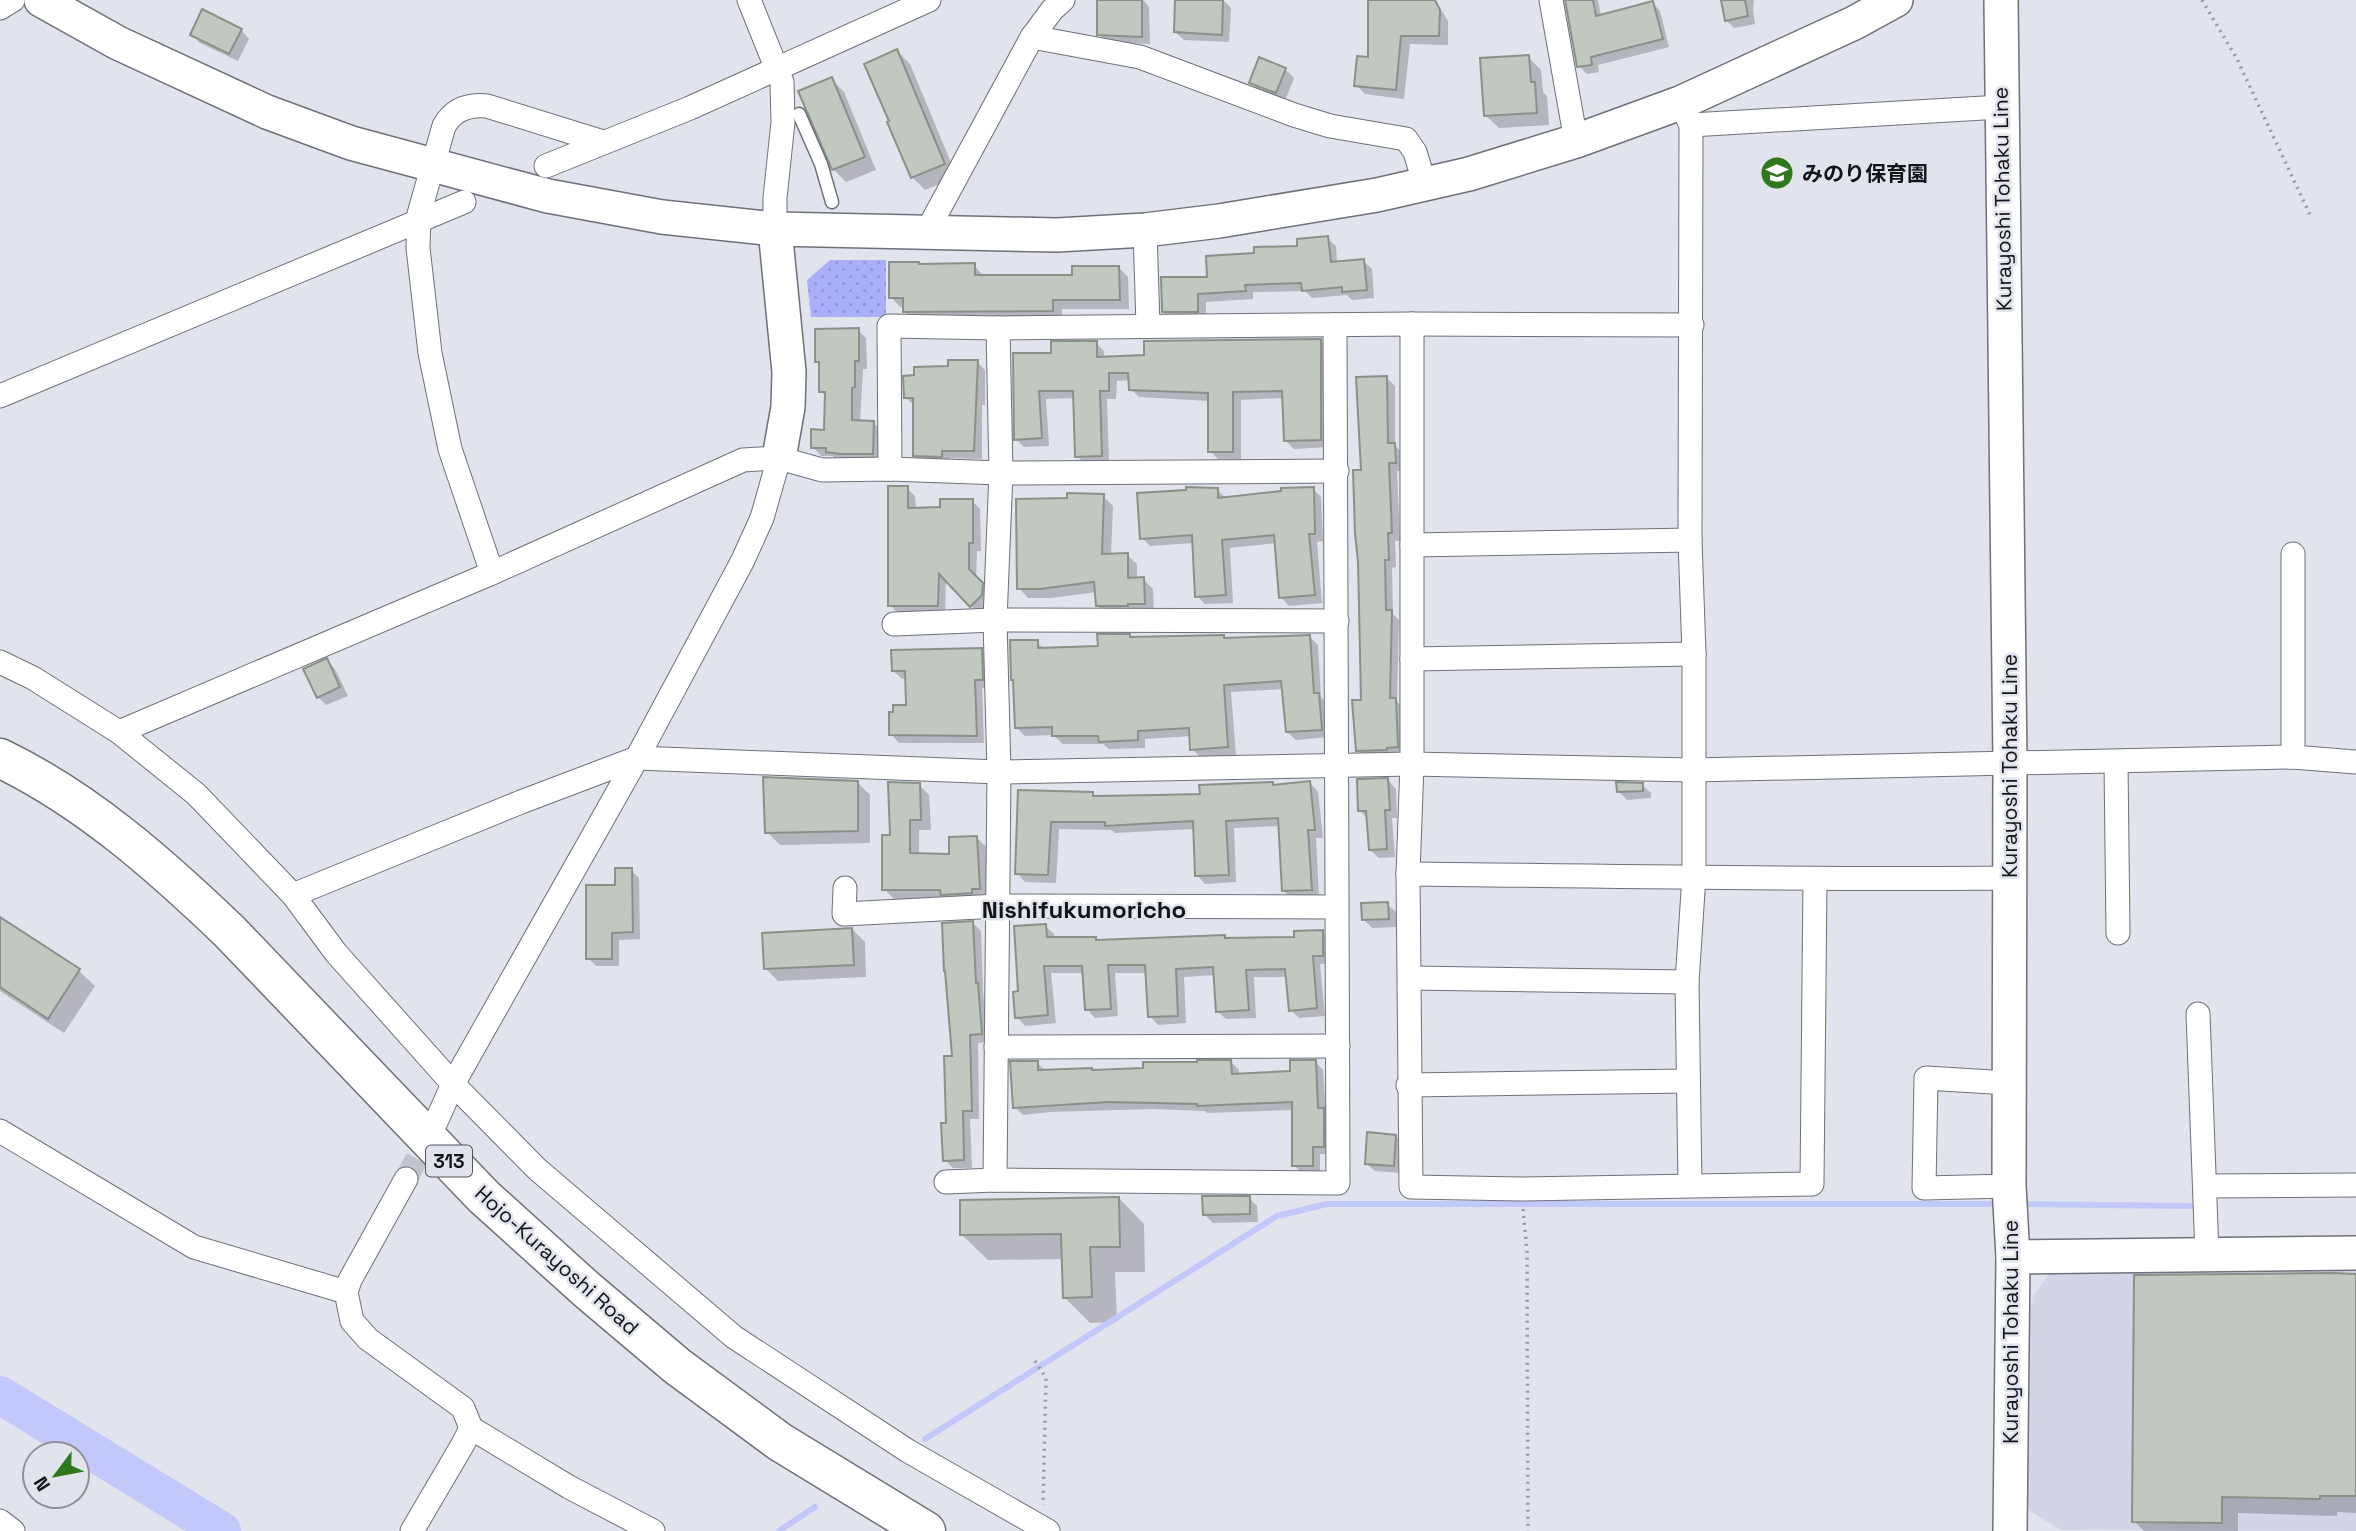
<svg xmlns="http://www.w3.org/2000/svg" width="2356" height="1531" viewBox="0 0 2356 1531" font-family="'Space Grotesk','Noto Sans JP',sans-serif">
  <style>
    .built { fill: #d3d5e6 }
    .park { fill: url(#park-dots) }
    .shadow { fill: #0003 }
    .lines { fill: none; stroke-linecap: round; stroke-linejoin: round }
    .stream { stroke: #c3c8fa; stroke-width: 6 }
    .river { stroke: #c3c8fa; stroke-width: 38 }
    .building { fill: #c0c8bf; stroke: #8a9189; stroke-width: 2 }
    .street-tunnel { stroke: #c2c4cd; stroke-width: 23; stroke-dasharray: 23 11; stroke-linecap: butt }
    .lane-casing { stroke: #6f7079; stroke-width: 15 }
    .street-casing { stroke: #6f7079; stroke-width: 25 }
    .secondary-casing { stroke: #6f7079; stroke-width: 36 }
    .highway-casing { stroke: #6f7079; stroke-width: 41 }
    .path { stroke: #9899a1; stroke-width: 3.5; stroke-dasharray: 2 5; stroke-linecap: butt }
    .lane { stroke: #fff; stroke-width: 12 }
    .street { stroke: #fff; stroke-width: 23 }
    .secondary { stroke: #fff; stroke-width: 33 }
    .highway { stroke: #fff; stroke-width: 38 }
    .labels { text-anchor: middle; dominant-baseline: central; stroke-width: 5; stroke-linejoin: round; paint-order: stroke }
    .shield { fill: #e1e3ed; stroke: #525358; stroke-width: 2 }
    .shield-label { font-size: 19px; font-weight: bold; fill: #141518 }
    .poi-label { font-size: 21px; font-weight: bold; fill: #141518; stroke: #e1e3ed; text-anchor: start }
    .street-label { font-size: 21px; fill: #141518; stroke: #e1e3ed }
    .quarter-label { font-size: 24px; font-weight: bold; fill: #141518; stroke: #e1e3ed }
  </style>
  <defs>
    <pattern id="park-dots" width="8" height="8" patternUnits="userSpaceOnUse" patternTransform="scale(1.75)"><rect width="8" height="8" fill="#aaaff9"/><path d="M2 2h.1M6 6h.1" fill="none" stroke="#9196d5" stroke-width="1.8" stroke-linecap="round"/></pattern>
  </defs>
  <rect width="100%" height="100%" fill="#e1e3ed"/>
  <polygon class="built" points="2356,1269 2356,1531 2060,1530 2024,1507 2023,1314 2030,1313 2033,1296 2051,1271"/>
  <polygon class="park" points="830,260 886,260 886,317 811,317 807,280"/>
  <g class="shadow">
    <polygon points="1099,0 1143,0 1149,7 1150,44 1107,42 1099,34"/>
    <polygon points="1177,0 1223,0 1231,8 1229,42 1184,40 1175,32"/>
    <polygon points="1370,0 1435,0 1448,21 1448,45 1410,44 1404,99 1365,94 1356,85 1369,59"/>
    <polygon points="1566,0 1598,0 1601,16 1653,3 1660,11 1669,47 1598,65 1599,72 1587,74 1579,66"/>
    <polygon points="1722,0 1754,0 1753,10 1755,24 1734,28 1726,20"/>
    <polygon points="241,30 249,39 238,61 200,43 192,35"/>
    <polygon points="897,51 910,64 957,177 925,190 912,177"/>
    <polygon points="1528,57 1541,70 1543,92 1547,96 1549,125 1499,128 1486,116"/>
    <polygon points="1260,59 1285,69 1294,78 1285,101 1259,91 1251,83"/>
    <polygon points="831,79 844,92 876,170 846,182 833,169"/>
    <polygon points="1327,238 1336,246 1337,264 1363,261 1372,269 1374,298 1352,300 1347,295 1312,298 1305,291 1253,292 1253,299 1206,302 1206,320 1172,320 1163,312 1209,279 1256,255 1299,248"/>
    <polygon points="974,265 984,277 1074,277 1119,268 1128,277 1129,309 1062,309 1062,320 914,321 905,312 905,307 900,307 891,297 920,266"/>
    <polygon points="858,330 866,338 867,369 863,369 860,422 873,423 882,431 881,462 836,460 833,456 821,456 813,447 825,432 827,397 821,391 821,365 817,361"/>
    <polygon points="1320,341 1329,349 1329,447 1294,449 1286,441 1284,398 1241,400 1241,459 1218,459 1210,451 1210,401 1139,397 1131,389 1130,380 1117,381 1116,399 1107,399 1109,463 1085,464 1077,456 1075,398 1046,399 1049,446 1024,447 1016,439 1053,355 1096,343 1104,351 1104,359"/>
    <polygon points="977,362 985,370 985,405 982,405 982,459 950,458 950,464 923,463 915,455 915,406 905,397 950,368"/>
    <polygon points="1387,378 1395,386 1395,446 1403,453 1403,471 1397,471 1400,541 1395,541 1396,567 1392,568 1393,614 1399,620 1397,702 1404,708 1406,755 1366,759 1357,750 1362,702 1363,471"/>
    <polygon points="907,488 915,496 916,509 942,509 972,501 980,509 981,551 977,551 976,578 990,593 989,604 979,614 946,579 945,613 898,613 890,605"/>
    <polygon points="1217,489 1226,499 1313,489 1321,497 1323,541 1317,542 1322,603 1289,606 1281,597 1276,543 1230,548 1233,603 1205,604 1197,596 1194,543 1150,546 1142,538"/>
    <polygon points="1103,496 1113,506 1111,555 1127,555 1137,564 1137,579 1143,579 1153,589 1154,613 1107,615 1097,606 1097,592 1051,598 1028,598 1019,588 1069,500"/>
    <polygon points="1223,636 1226,640 1310,637 1318,645 1321,697 1326,703 1329,737 1296,740 1287,732 1283,689 1231,692 1236,755 1200,757 1192,749 1191,736 1145,739 1145,748 1109,749 1103,744 1063,744 1053,735 1025,736 1016,727 1037,642 1045,650 1099,648 1132,639"/>
    <polygon points="981,650 989,658 990,688 982,688 984,743 899,743 891,734 908,706 907,679 902,679 893,671"/>
    <polygon points="327,660 335,669 348,696 326,705 318,697"/>
    <polygon points="1388,780 1396,789 1397,818 1392,818 1395,857 1379,858 1370,850 1368,819 1360,811"/>
    <polygon points="857,782 870,795 870,843 780,845 767,832"/>
    <polygon points="1310,783 1318,792 1323,838 1316,838 1319,897 1292,899 1284,891 1280,826 1234,828 1236,882 1205,884 1197,875 1195,829 1115,833 1111,830 1059,829 1056,883 1025,882 1017,873 1019,792 1092,794 1096,798 1201,795 1272,784 1275,787"/>
    <polygon points="919,785 929,795 931,830 919,830 919,855 951,855 977,838 987,848 990,898 894,899 884,889 892,836"/>
    <polygon points="1642,785 1651,793 1651,798 1627,800 1618,791"/>
    <polygon points="631,870 639,878 640,939 619,940 619,966 596,966 588,958 617,887"/>
    <polygon points="1387,904 1396,912 1396,927 1372,928 1364,920"/>
    <polygon points="0,919 79,971 95,986 64,1033 0,991"/>
    <polygon points="973,923 981,931 983,992 989,1042 978,1043 979,1119 970,1119 972,1168 953,1168 945,1160 948,1125 954,1057"/>
    <polygon points="1045,926 1054,934 1054,939 1095,939 1098,941 1225,937 1227,940 1296,938 1322,932 1331,940 1331,963 1320,964 1325,1016 1299,1018 1291,1010 1288,977 1254,977 1256,1018 1226,1019 1217,1011 1215,975 1184,977 1186,1023 1158,1025 1150,1016 1148,973 1115,973 1118,1016 1095,1018 1087,1009 1084,973 1051,973 1056,1023 1025,1026 1017,1017 1020,993"/>
    <polygon points="852,929 865,942 866,977 778,981 765,968"/>
    <polygon points="1231,1062 1239,1070 1239,1075 1292,1073 1315,1062 1323,1070 1326,1112 1331,1118 1331,1154 1320,1154 1320,1173 1302,1173 1294,1165 1294,1110 1207,1113 1205,1111 1153,1109 1050,1112 1023,1115 1015,1107 1037,1063 1046,1071 1093,1072"/>
    <polygon points="1396,1136 1404,1145 1402,1173 1375,1171 1366,1163"/>
    <polygon points="1119,1198 1144,1224 1145,1272 1115,1272 1117,1322 1090,1323 1064,1297 1064,1259 988,1260 962,1235"/>
    <polygon points="1249,1198 1257,1206 1258,1222 1213,1223 1205,1215"/>
    <polygon points="2356,1275 2356,1513 2337,1512 2337,1516 2238,1513 2238,1531 2144,1531 2134,1521"/>
  </g>
  <g class="lines">
    <g class="stream">
      <polyline points="2020,1204 2193,1206"/>
      <polyline points="925,1439 1277,1216 1327,1204 2002,1204"/>
      <polyline points="779,1531 815,1507"/>
    </g>
    <polyline class="river" points="0,1395 222,1531"/>
  </g>
  <g class="building">
    <polygon points="1097,0 1142,0 1142,37 1097,35"/>
    <polygon points="1175,0 1223,0 1222,35 1174,32"/>
    <polygon points="1368,0 1435,0 1440,10 1439,36 1401,36 1396,90 1354,86 1357,56 1368,57"/>
    <polygon points="1565,0 1593,0 1596,16 1653,1 1663,39 1591,57 1592,65 1577,67"/>
    <polygon points="1721,0 1745,0 1748,16 1725,21"/>
    <polygon points="202,9 242,29 229,54 190,35"/>
    <polygon points="897,49 945,164 911,178 887,122 889,121 864,64"/>
    <polygon points="1529,55 1531,82 1535,82 1537,113 1484,116 1480,58"/>
    <polygon points="1259,57 1286,68 1276,93 1249,83"/>
    <polygon points="832,77 865,157 832,170 798,91"/>
    <polygon points="1328,236 1331,262 1364,259 1367,290 1342,292 1342,287 1302,291 1301,283 1245,285 1246,291 1198,294 1198,312 1162,312 1161,277 1207,277 1206,256 1254,253 1254,247 1297,246 1297,239"/>
    <polygon points="889,262 919,262 919,264 975,263 975,275 1072,275 1072,266 1119,266 1120,300 1053,300 1053,311 903,312 903,298 889,298"/>
    <polygon points="859,328 859,361 855,361 855,387 852,388 852,420 874,421 873,454 841,454 826,452 826,448 811,448 811,429 824,430 825,392 819,392 819,362 815,362 815,329"/>
    <polygon points="1321,339 1321,440 1284,441 1282,391 1233,392 1233,452 1208,452 1208,393 1129,390 1128,373 1109,373 1109,391 1100,391 1102,456 1075,457 1073,391 1039,391 1042,438 1014,440 1013,353 1051,353 1051,341 1097,341 1097,357 1144,355 1144,341"/>
    <polygon points="948,360 978,360 974,451 942,451 942,457 913,456 913,398 904,398 903,376 914,375 914,367 948,366"/>
    <polygon points="1387,376 1388,443 1395,443 1396,463 1389,463 1392,533 1388,533 1389,560 1385,560 1386,610 1392,610 1390,698 1396,698 1398,747 1387,748 1387,750 1356,751 1352,700 1361,700 1358,561 1355,534 1353,470 1361,470 1356,377"/>
    <polygon points="888,486 908,486 908,508 940,507 940,499 973,499 973,543 969,543 969,569 983,583 982,595 970,607 939,574 938,606 888,606"/>
    <polygon points="1186,487 1218,488 1218,498 1281,491 1281,488 1314,487 1315,534 1309,534 1315,595 1279,598 1274,535 1222,540 1226,595 1195,597 1192,535 1140,539 1137,493 1186,490"/>
    <polygon points="1067,493 1104,494 1102,554 1128,553 1128,578 1144,577 1145,604 1128,604 1128,606 1096,606 1094,582 1040,589 1017,589 1016,499 1067,498"/>
    <polygon points="1097,634 1130,634 1130,637 1224,635 1224,638 1310,635 1314,693 1319,693 1322,730 1286,732 1281,681 1224,685 1228,747 1190,750 1189,728 1138,731 1138,740 1099,742 1098,736 1052,736 1052,727 1015,728 1013,680 1011,680 1010,640 1038,640 1038,648 1098,646"/>
    <polygon points="982,648 983,680 975,680 977,736 889,735 889,712 893,712 893,705 906,705 905,671 892,671 891,650"/>
    <polygon points="327,658 340,687 317,698 303,669"/>
    <polygon points="763,777 858,781 858,831 765,833"/>
    <polygon points="1388,778 1390,810 1385,810 1387,849 1369,850 1366,811 1358,811 1357,779"/>
    <polygon points="1310,781 1315,830 1308,830 1312,890 1282,891 1278,818 1226,821 1229,875 1195,876 1193,821 1105,826 1105,822 1051,822 1048,875 1015,874 1018,790 1093,792 1093,796 1157,795 1200,794 1199,785 1273,782 1273,785"/>
    <polygon points="888,782 920,783 921,820 910,820 910,853 949,854 949,837 977,836 980,889 972,889 972,893 941,895 940,890 882,890 882,835 890,835"/>
    <polygon points="1616,782 1643,783 1643,791 1617,792"/>
    <polygon points="615,868 632,868 633,932 612,933 612,959 586,959 586,885 615,885"/>
    <polygon points="1388,902 1389,919 1362,920 1361,903"/>
    <polygon points="0,917 80,969 48,1019 0,987"/>
    <polygon points="973,921 976,983 978,983 982,1034 970,1035 972,1111 963,1111 964,1160 943,1161 941,1123 946,1123 944,1056 952,1056 945,971 944,971 942,923"/>
    <polygon points="1046,924 1047,937 1096,937 1096,940 1225,935 1225,938 1294,937 1294,931 1323,930 1323,956 1313,956 1317,1008 1289,1011 1285,969 1246,970 1249,1010 1216,1012 1213,967 1176,969 1178,1016 1148,1017 1145,965 1108,965 1111,1009 1085,1010 1082,966 1044,966 1048,1015 1015,1018 1013,992 1018,991 1014,926"/>
    <polygon points="852,928 854,965 764,969 762,933"/>
    <polygon points="1197,1060 1231,1060 1232,1074 1290,1071 1290,1060 1316,1060 1318,1108 1324,1108 1324,1147 1313,1147 1313,1166 1292,1166 1292,1102 1197,1106 1197,1104 1109,1102 1013,1108 1010,1061 1038,1061 1038,1070 1092,1068 1092,1070 1143,1068 1143,1062 1197,1062"/>
    <polygon points="1367,1132 1396,1135 1394,1166 1365,1164"/>
    <polygon points="1202,1196 1250,1196 1250,1214 1203,1215"/>
    <polygon points="1119,1197 1120,1247 1090,1247 1092,1297 1063,1298 1061,1234 960,1235 960,1200"/>
    <polygon points="2332,1273 2356,1274 2356,1496 2320,1496 2320,1499 2222,1497 2222,1523 2132,1522 2134,1275"/>
  </g>
  <g class="lines">
    <polyline class="street-tunnel" points="406,1179 433,1128"/>
    <defs>
      <polyline id="lane" points="799,114 821,164 832,202"/>
      <g id="street">
        <polyline points="749,0 782,82 783,122 775,198 775,229"/>
        <polyline points="1551,0 1576,141"/>
        <polyline points="0,8 13,0"/>
        <polyline points="1032,37 1140,57 1294,115 1330,126 1406,139 1415,152 1425,185"/>
        <polyline points="1680,103 1691,125 1690,540 1694,654 1694,876 1687,982 1690,1185"/>
        <polyline points="1691,125 2001,107"/>
        <polyline points="546,166 690,108 929,0"/>
        <polyline points="1145,230 1148,326"/>
        <polyline points="927,231 1032,37 1052,10 1063,0"/>
        <polyline points="1412,324 1412,764 1408,874 1411,1187 1521,1189 1812,1184 1815,880"/>
        <polyline points="0,396 464,202"/>
        <polyline points="890,469 889,326 998,328 1412,324 1692,325"/>
        <polyline points="1412,545 1690,540"/>
        <path d="M492,573L450,449L430,353L418,248L419,214L444,126C453,110 468,104 487,106L603,142"/>
        <polyline points="894,624 995,620 1337,621"/>
        <polyline points="1412,659 1694,654"/>
        <polyline points="0,662 33,678 119,732 196,794 293,895 336,953 453,1084 537,1169 734,1337 908,1451 1048,1531"/>
        <polyline points="119,732 492,573 743,460 779,458 822,470 890,469 1001,473 1337,471"/>
        <polyline points="2293,757 2293,554"/>
        <polyline points="2116,762 2118,933"/>
        <path d="M1408,874C1609,876 1809,880 2010,878"/>
        <polyline points="845,888 844,914 998,906 1336,907"/>
        <polyline points="293,895 521,802 637,758 999,772 1412,764 1693,770 2293,757 2356,762"/>
        <polyline points="1410,978 1687,982"/>
        <polyline points="2198,1014 2207,1254"/>
        <polyline points="996,1047 1338,1046"/>
        <polyline points="2009,1083 1926,1078 1924,1188 2009,1186"/>
        <polyline points="1408,1085 1688,1081"/>
        <polyline points="436,1122 453,1084 637,758 742,562 762,518 779,458"/>
        <polyline points="0,1131 194,1247 346,1292"/>
        <polyline points="406,1179 350,1280 346,1292 352,1321 368,1339 463,1408 471,1428 569,1487 653,1531"/>
        <polyline points="995,1180 999,772 995,620 1001,473 998,328"/>
        <polyline points="946,1182 995,1180 1338,1183 1335,325"/>
        <polyline points="2205,1186 2356,1185"/>
        <polyline points="0,1521 13,1531"/>
        <polyline points="412,1531 463,1444 471,1428"/>
      </g>
      <g id="secondary">
        <polyline points="41,0 118,43 267,112 351,143 548,196 662,217 775,229 1057,235 1145,230 1219,221 1377,195 1469,174 1576,141 1680,103 1854,23 1896,0"/>
        <polyline points="2001,0 2010,762 2009,1186 2013,1257 2010,1531"/>
        <polyline points="775,229 789,372 788,407 779,458"/>
        <polyline points="2013,1257 2356,1253"/>
      </g>
      <path id="highway" d="M0,758C87,800 160,865 229,931L484,1197L586,1289L677,1366L780,1442L926,1531"/>
    </defs>
    <use href="#lane" class="lane-casing"/>
    <use href="#street" class="street-casing"/>
    <use href="#secondary" class="secondary-casing"/>
    <use href="#highway" class="highway-casing"/>
    <g class="path">
      <polyline points="2202,0 2237,59 2311,217"/>
      <polyline points="1523,1209 1527,1251 1528,1531"/>
      <polyline points="1035,1361 1046,1378 1043,1505"/>
    </g>
    <use href="#lane" class="lane"/>
    <use href="#street" class="street"/>
    <use href="#secondary" class="secondary"/>
    <use href="#highway" class="highway"/>
  </g>
  <defs>
    <symbol id="school-disc" viewBox="-11 -11 22 22"><circle r="9.5" fill="#2f781d" stroke="#e1e3ed"/><path d="M0-5L7-2L0 1L-7-2ZM-4 1L0 2.5L4 1V4Q0 6-4 4Z" fill="#fff"/></symbol>
  </defs>
  <g fill-rule="evenodd">
    <use href="#school-disc" x="1758" y="154" width="38" height="38"/>
  </g>
  <g class="labels">
    <rect class="shield" x="426" y="1145.5" width="46" height="31" rx="5"/>
    <g class="shield-label">
      <text x="449" y="1161">313</text>
    </g>
    <g class="poi-label">
      <text x="1802" y="173">みのり保育園</text>
    </g>
    <g class="street-label">
      <text transform="translate(2002 199) rotate(-91)">Kurayoshi Tohaku Line</text>
      <text transform="translate(2009 766) rotate(-90)">Kurayoshi Tohaku Line</text>
      <text transform="translate(557 1260) rotate(42)">Hojo-Kurayoshi Road</text>
      <text transform="translate(2010 1332) rotate(-90)">Kurayoshi Tohaku Line</text>
    </g>
    <g class="quarter-label">
      <text x="1084" y="909">Nishifukumoricho</text>
    </g>
  </g>
  <g transform="translate(56 1475) rotate(238)"><circle r="33" fill="#e1e3ed" stroke="#8f9198" stroke-width="2"/>
  <path d="M0-5L12 26L0 18L-12 26Z" fill="#2f781d"/>
  <text y="-10" font-size="19" font-weight="bold" text-anchor="middle" fill="#141518">N</text>
  </g>
</svg>
